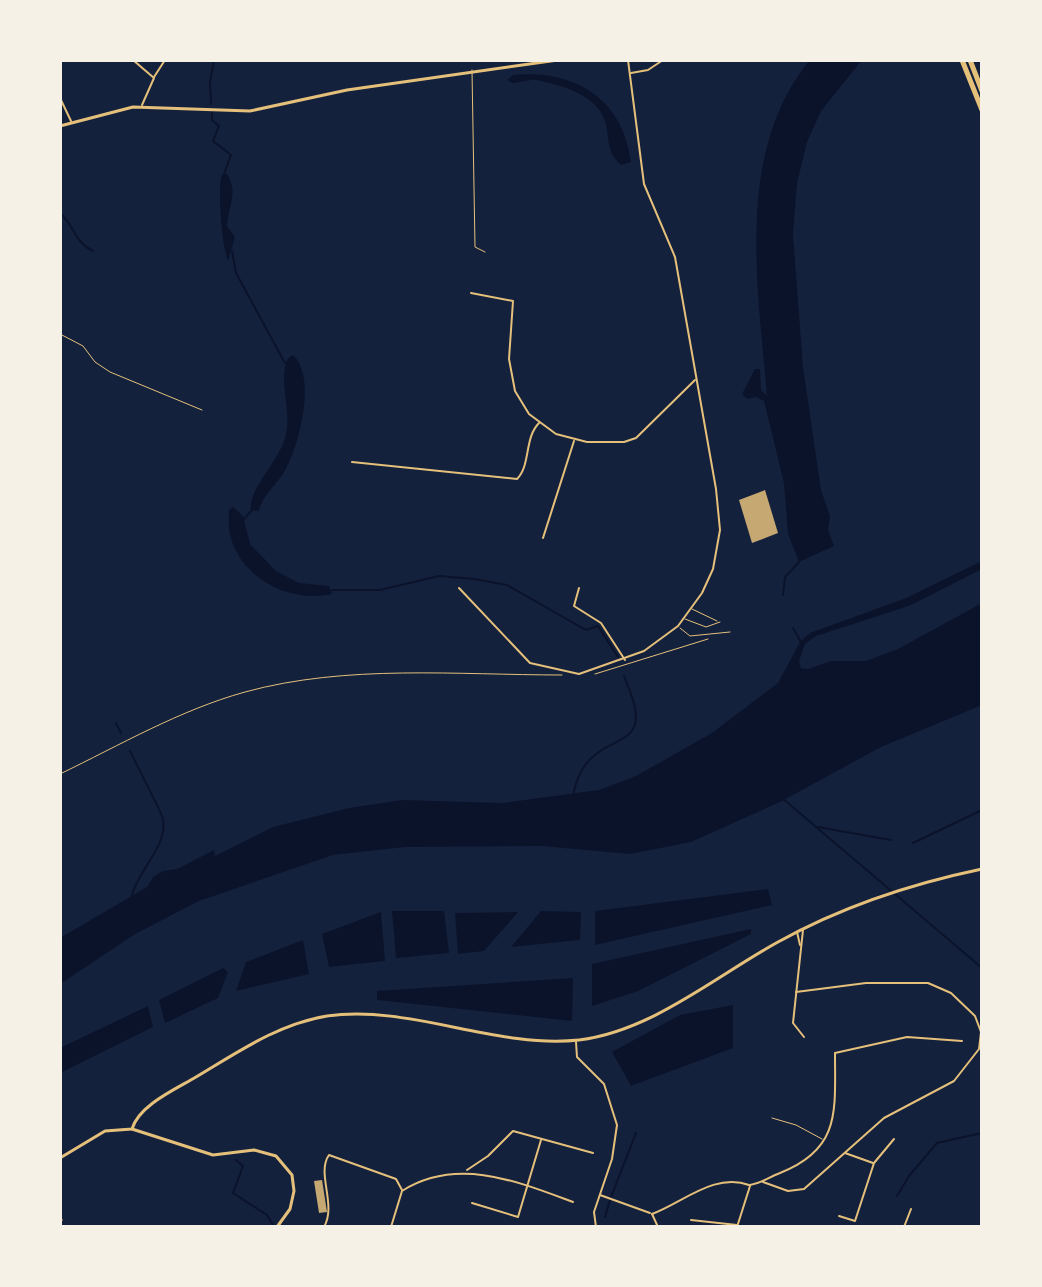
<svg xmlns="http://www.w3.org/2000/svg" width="1042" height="1287" viewBox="0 0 1042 1287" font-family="Karla,sans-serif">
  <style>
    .water { fill: #0b132b }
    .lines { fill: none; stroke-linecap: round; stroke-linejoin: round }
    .stream { stroke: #0b132b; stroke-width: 2 }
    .building { fill: #c6a872 }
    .path { stroke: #e5c07b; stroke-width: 1 }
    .service { stroke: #e5c07b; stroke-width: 1 }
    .minor { stroke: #e5c07b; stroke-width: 2 }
    .tertiary { stroke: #e5c07b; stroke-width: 3 }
    .secondary { stroke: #e5c07b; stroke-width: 3 }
    .motorway { stroke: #e5c07b; stroke-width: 5 }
    .rail { stroke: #918062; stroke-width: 2 }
  </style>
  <rect width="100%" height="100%" fill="#14213d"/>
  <g class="water">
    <path d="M810,60H862L821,111L807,142L797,183L793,234L803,367L821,490L830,516L828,530L834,546L799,562L788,534L784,483L764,401L756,397L747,399L742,394L755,369H760L761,390L767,396C758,287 734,152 810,60Z"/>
    <path d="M513,75C574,69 623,98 631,162L621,165C606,151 610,143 606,125C600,95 561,85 536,80C531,79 519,83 512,83L507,80Z"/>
    <path d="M227,174C239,192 228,207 227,226L235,237L228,261C222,246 217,189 222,175Z"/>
    <path d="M293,355C318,378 298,450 283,474C275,486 262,496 259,511L251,510C247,491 280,459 285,438C293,412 277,382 288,358Z"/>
    <path d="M233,507L243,516L250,544L276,571L299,583L329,586L332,594C288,604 236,576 229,529C228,523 229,516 229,510Z"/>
    <polygon points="982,561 982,569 909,606 816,636 805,644 799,661 801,668 808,669 831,661 866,661 898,649 982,603 982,705 881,747 780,802 691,842 630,854 541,846 405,847 333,855 199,901 135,934 60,984 60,938 147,887 153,877 163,871 177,869 214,850 215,856 273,827 349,808 402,800 502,803 599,790 636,776 712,733 778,683 800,642 810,633 906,598"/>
    <polygon points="768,889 772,905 595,945 595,911"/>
    <polygon points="392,911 444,911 449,953 396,958"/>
    <polygon points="541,911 581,912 580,940 511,947"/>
    <polygon points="381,912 385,961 329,967 322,934"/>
    <polygon points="518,912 484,951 458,954 455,913"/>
    <polygon points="751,929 751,934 638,991 592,1006 592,964"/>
    <polygon points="303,940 309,974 236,991 246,962"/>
    <polygon points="223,968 228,972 218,998 165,1023 159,1000"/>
    <polygon points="573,978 572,1021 377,1000 377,991"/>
    <polygon points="733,1005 733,1048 631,1086 612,1052 680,1015"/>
    <polygon points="148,1006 153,1027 60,1073 60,1048"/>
  </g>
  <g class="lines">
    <g class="stream">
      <polyline points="211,104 210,82 214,60"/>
      <polyline points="212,113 212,120 219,126 213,141 231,155 223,177"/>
      <path d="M60,213C75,226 74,242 93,251"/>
      <polyline points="232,251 236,273 285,363"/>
      <polyline points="243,520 252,510"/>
      <polyline points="332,590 380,590 439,576 474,579 507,585 586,630 598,626 618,657"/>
      <polyline points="783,595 785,577 799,562"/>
      <polyline points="793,628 802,644"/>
      <polyline points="116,723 121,733"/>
      <polyline points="130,751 159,809"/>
      <path d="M573,796C583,738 628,750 635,724C639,709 629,690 624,676"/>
      <polyline points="782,798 982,968"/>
      <polyline points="818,827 891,840"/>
      <polyline points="913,843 982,810"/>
      <path d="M132,895C139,867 175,840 160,811"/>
      <polyline points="981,1007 982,1009"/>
      <polyline points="236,1160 243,1166 233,1193 267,1215 273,1225"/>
      <polyline points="897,1196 909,1176 937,1143 982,1133"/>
      <polyline points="611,1197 636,1133"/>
      <polyline points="605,1217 610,1200"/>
    </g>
  </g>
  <g class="building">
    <polygon points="765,490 778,533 752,543 739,500"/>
    <polygon points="322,1180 327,1212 319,1213 314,1181"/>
  </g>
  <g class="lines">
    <g class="path">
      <polyline points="595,674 708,639"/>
      <path d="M60,774C120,745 180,710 245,692C347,664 457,675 562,675"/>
    </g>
    <g class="service">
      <polyline points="577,60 582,60"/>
      <polyline points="472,70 475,247 485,252"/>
      <polyline points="60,334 83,346 95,362 110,372 202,410"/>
      <polyline points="692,609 717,621"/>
      <polyline points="685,619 706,627 720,622"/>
      <polyline points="680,628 690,636 730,632"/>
      <polyline points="772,1118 796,1125 822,1139"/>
    </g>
    <g class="minor">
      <polyline points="133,60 154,78 142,105"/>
      <polyline points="631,73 648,70 663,60"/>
      <polyline points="154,77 165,60"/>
      <polyline points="60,98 71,121"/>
      <polyline points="471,293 513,301 509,359 515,391 529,414 556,434 587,442 624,442 636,438 695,380"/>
      <path d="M352,462L517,479C531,465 524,438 539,423"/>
      <polyline points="543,538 574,441"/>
      <polyline points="459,588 530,663 579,674 644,651 678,626 702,593 713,569 720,530 716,489 675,257 644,184 628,60"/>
      <polyline points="579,588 574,606 601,623 625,660"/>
      <polyline points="803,930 793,1023 804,1037"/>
      <polyline points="797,932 800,945"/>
      <polyline points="576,1042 577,1057 604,1084 617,1125 612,1159 594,1212 596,1227"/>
      <polyline points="845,1153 873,1163"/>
      <polyline points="467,1170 488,1156 513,1131 593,1153"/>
      <polyline points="763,1182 788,1191 804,1189 884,1118 954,1081 979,1049 981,1032 975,1016 951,993 928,983 866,983 796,992"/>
      <path d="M750,1185C762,1183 769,1177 780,1173C841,1149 835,1111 835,1053L907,1037L962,1041"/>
      <polyline points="600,1195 650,1213"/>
      <polyline points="472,1203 518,1217 541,1140"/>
      <path d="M652,1214C682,1203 715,1172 749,1185"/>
      <polyline points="652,1214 658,1227"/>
      <polyline points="839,1216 855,1221 874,1163 894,1139"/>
      <polyline points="691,1220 737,1225"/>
      <path d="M324,1227C337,1205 316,1173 329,1155L396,1179L402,1190"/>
      <path d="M391,1227L402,1191C457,1156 519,1182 573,1202"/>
      <polyline points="737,1227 750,1186"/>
      <polyline points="904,1227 911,1209"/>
    </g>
    <g class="tertiary">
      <polyline points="60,126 133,107 250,111 347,90 558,60"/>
      <polyline points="132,1129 213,1155 254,1150 276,1156 292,1175 294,1191 290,1209 277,1227"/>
    </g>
    <path class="secondary" d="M60,1158L105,1131L132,1129C139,1105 176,1089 196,1077C238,1052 278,1024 327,1016C409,1004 495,1049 579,1040C652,1031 716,976 778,942C843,906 910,884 982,869"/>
    <g class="motorway">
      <polyline points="962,60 982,110"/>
      <polyline points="970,60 982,91"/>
    </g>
    <polyline class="rail" points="60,1219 62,1220"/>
  </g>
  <rect width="1042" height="1287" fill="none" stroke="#f6f1e7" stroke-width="124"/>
</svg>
